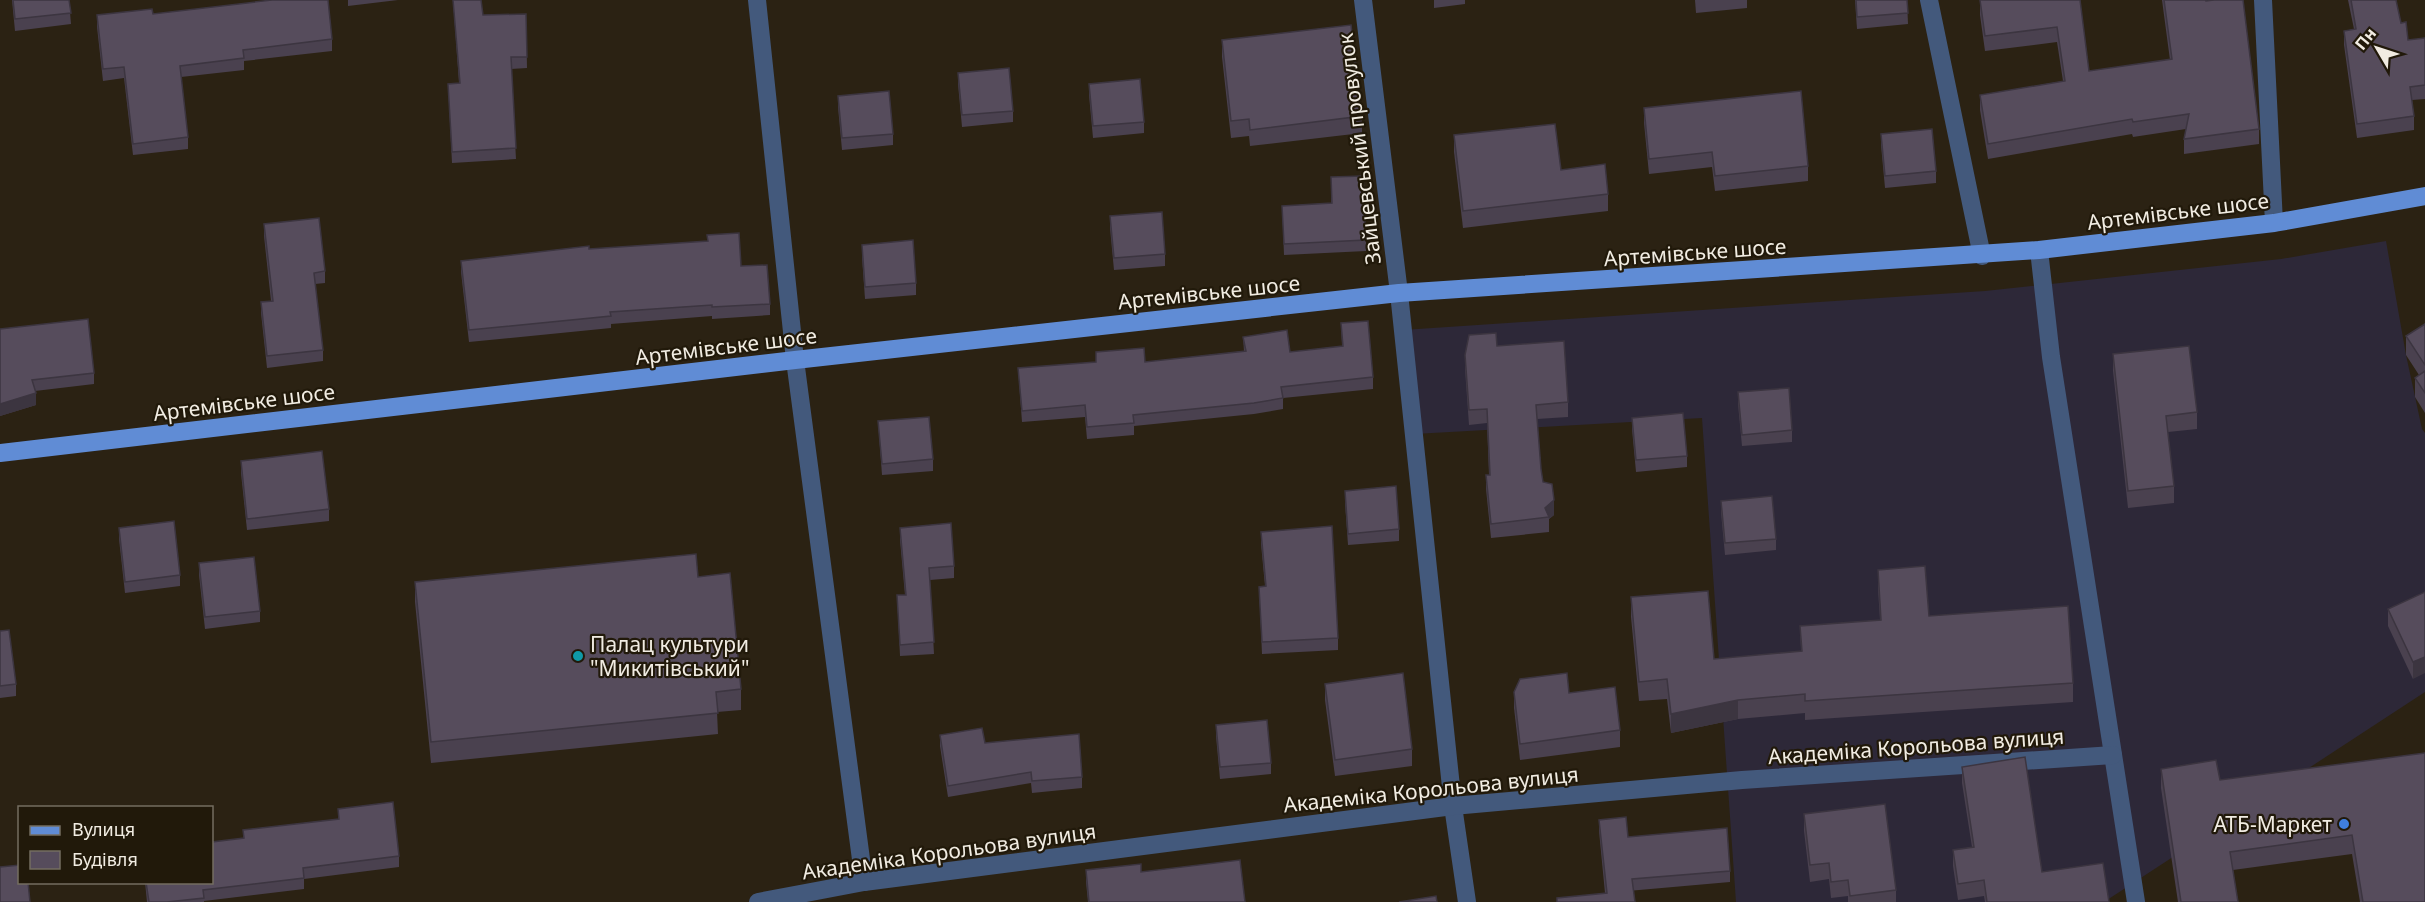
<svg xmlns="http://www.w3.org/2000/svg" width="2425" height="902" viewBox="0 0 2425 902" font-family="'Noto Sans',sans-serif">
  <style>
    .commercial { fill: #2d2838 }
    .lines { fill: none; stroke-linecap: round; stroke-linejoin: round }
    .minor { stroke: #43597c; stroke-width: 18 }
    .major { stroke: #608cd5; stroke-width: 18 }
    .wall { fill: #4a414f }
    .shaded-wall { fill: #3c3540 }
    .building { fill: #564c5c; stroke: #3c3540; stroke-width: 1.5 }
    .culture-dot { fill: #0f9aa8; stroke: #21190a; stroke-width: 2 }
    .shop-dot { fill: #3f7fe0; stroke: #21190a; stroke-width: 2 }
    .labels { text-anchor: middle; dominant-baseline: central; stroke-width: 4.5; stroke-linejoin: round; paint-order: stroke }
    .street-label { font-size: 21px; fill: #f1ece2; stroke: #21190a }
    .poi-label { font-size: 21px; fill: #f1ece2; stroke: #21190a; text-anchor: start }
  </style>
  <rect width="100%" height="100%" fill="#2b2213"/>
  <polygon class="commercial" points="2386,241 2406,355 2422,429 2425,433 2425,692 2104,902 1736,902 1702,418 1414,434 1403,330 1985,291 2281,259"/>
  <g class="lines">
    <g class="minor">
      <polyline points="757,0 795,360 864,882"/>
      <polyline points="1363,0 1399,293 1453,806 1467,902"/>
      <polyline points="1929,0 1982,256"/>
      <polyline points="2263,0 2274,223"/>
      <polyline points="2039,250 2051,357 2136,902"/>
      <polyline points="758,902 864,882 1453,806 1742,780 2113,755"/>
    </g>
    <polyline class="major" points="0,453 795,360 1399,293 2039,250 2274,223 2425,196"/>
  </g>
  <g class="wall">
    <polygon points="12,0 69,0 71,24 15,31"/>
    <polygon points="348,0 398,0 348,6"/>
    <polygon points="453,0 483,15 526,14 527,68 511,69 516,159 452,163 448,84 459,83"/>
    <polygon points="1434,0 1465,0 1465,4 1434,8"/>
    <polygon points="1695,0 1747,0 1747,8 1696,13"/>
    <polygon points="1855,0 1907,0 1908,24 1857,29"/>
    <polygon points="1980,0 2080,0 2089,71 2170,60 2162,0 2206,0 2259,129 2259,144 2184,154 2184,139 2186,129 2133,137 2132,134 1988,159 1980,110 1980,95 2063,81 2057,42 1985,51 1980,15"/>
    <polygon points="2348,0 2396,0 2401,23 2408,40 2425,38 2425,99 2412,100 2414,116 2414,130 2357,138 2344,45 2344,31 2354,29"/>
    <polygon points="153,14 332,39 332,51 244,61 244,70 181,77 188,137 188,149 133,155 124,78 103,81 97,27 97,15"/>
    <polygon points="1222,40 1362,116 1362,133 1250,146 1249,136 1231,138 1222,57"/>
    <polygon points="958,73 1013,111 1013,122 962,127 958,84"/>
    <polygon points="1089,84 1144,122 1144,133 1093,138 1089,95"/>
    <polygon points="838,96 893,134 893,145 842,150 838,107"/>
    <polygon points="1644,108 1808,166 1808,181 1715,191 1712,167 1649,174 1644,123"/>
    <polygon points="1881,134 1936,171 1936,183 1885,188 1881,145"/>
    <polygon points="1454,135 1561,170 1608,194 1608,211 1463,228 1454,152"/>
    <polygon points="1331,177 1366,240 1366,251 1284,255 1282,206 1331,203"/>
    <polygon points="1110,216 1165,254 1165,266 1114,270 1110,228"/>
    <polygon points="264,224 325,271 325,283 315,284 323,350 323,361 267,368 261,313 261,302 271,301 264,236"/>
    <polygon points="862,245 916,283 916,295 865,299 862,257"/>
    <polygon points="461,261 741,266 770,304 770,315 712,319 712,316 611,324 611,328 469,342 461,272"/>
    <polygon points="1341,323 1373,377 1373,389 1283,398 1283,409 1254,414 1134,426 1134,435 1087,439 1085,417 1022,422 1018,368 1096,362 1096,352 1145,362 1244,351 1243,337 1290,352 1342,346"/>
    <polygon points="2425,324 2425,413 2415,397 2415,378 2419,375 2406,355 2406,336"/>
    <polygon points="0,329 94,373 94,384 35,391 36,405 0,416"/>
    <polygon points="1497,346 1568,402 1568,417 1537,419 1541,469 1543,482 1554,515 1549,519 1549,532 1491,538 1486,489 1486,475 1489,475 1487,423 1469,425 1465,369 1465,355"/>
    <polygon points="2113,354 2197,412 2197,429 2168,432 2174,486 2174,503 2128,508 2113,371"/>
    <polygon points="1738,392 1792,430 1792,442 1742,446 1738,404"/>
    <polygon points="1632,418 1687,456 1687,467 1636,472 1632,429"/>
    <polygon points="878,421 933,459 933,471 882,475"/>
    <polygon points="241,461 329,509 329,521 247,530 241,473"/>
    <polygon points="1345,491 1399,529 1399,541 1348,545 1345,503"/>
    <polygon points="1721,501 1776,539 1776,550 1725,555 1721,512"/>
    <polygon points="119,528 180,575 180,586 125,593 119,539"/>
    <polygon points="900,528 954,566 954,578 930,580 934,654 900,656 897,595 905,595 900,540"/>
    <polygon points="1261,532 1338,638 1338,650 1262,654 1259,587 1265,586 1261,544"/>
    <polygon points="199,563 260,611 260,622 205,629 199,575"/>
    <polygon points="1878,570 1929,616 2073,683 2073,702 1805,720 1805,713 1738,719 1671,733 1667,699 1639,701 1631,617 1631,597 1714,659 1801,651 1800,626 1880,620 1878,589"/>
    <polygon points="698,577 741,689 741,710 717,712 718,734 431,763 415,602 415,582"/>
    <polygon points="2425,592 2413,679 2388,626 2388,609"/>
    <polygon points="0,631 16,684 16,696 0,698"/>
    <polygon points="1325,684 1412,749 1412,766 1335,776 1325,700"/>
    <polygon points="1514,692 1569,693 1620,730 1620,747 1520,760 1514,708"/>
    <polygon points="1216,725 1271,763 1271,774 1220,779 1216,736"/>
    <polygon points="940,735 985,743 1082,777 1082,788 1032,793 1031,783 948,797 940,746"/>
    <polygon points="2425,753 2425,902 2360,902 2352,854 2233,870 2238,902 2178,902 2161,788 2161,769 2220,780"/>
    <polygon points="1962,767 2042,872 2109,902 1985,902 1984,896 1958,900 1953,866 1953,850 1972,847 1962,783"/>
    <polygon points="338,809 399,856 399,867 304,879 304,889 204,901 204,902 147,902 145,882 212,882 243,839 243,830 338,819"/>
    <polygon points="1804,814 1896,890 1896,902 1848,902 1848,896 1831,898 1829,879 1810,882 1804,831"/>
    <polygon points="1599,820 1628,837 1730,871 1730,882 1605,893 1599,831"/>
    <polygon points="1086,870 1141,872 1245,902 1088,902 1086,882"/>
  </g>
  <g class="shaded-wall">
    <polygon points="36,393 36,405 0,416 0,404"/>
    <polygon points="1554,500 1554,515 1549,519 1545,508"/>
    <polygon points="2425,657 2425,673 2413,679 2413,662"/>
    <polygon points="1738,700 1738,719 1671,733 1671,714"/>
  </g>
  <g class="building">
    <polygon points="13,0 69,0 71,13 15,19"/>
    <polygon points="272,0 328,0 332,39 243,50 244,58 180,66 188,137 133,144 124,67 103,69 97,15 152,9 153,14"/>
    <polygon points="453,0 481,0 483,15 526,14 527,57 511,57 516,148 452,152 448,84 460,83"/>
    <polygon points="1856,0 1907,0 1908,13 1857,17"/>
    <polygon points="1980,0 2080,0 2089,71 2172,59 2164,0 2206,0 2206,1 2214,0 2243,0 2259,129 2184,139 2189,114 2133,122 2132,119 1988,144 1980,95 2065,81 2057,27 1985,36"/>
    <polygon points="2351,0 2396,0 2401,23 2406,22 2408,40 2425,38 2425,85 2410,87 2414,116 2357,124 2344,31 2356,29"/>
    <polygon points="1351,25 1362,116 1250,130 1249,119 1231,121 1222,40"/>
    <polygon points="1009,68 1013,111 962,115 958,73"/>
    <polygon points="1140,79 1144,122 1093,126 1089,84"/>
    <polygon points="889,91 893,134 842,138 838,96"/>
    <polygon points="1801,91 1808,166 1715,176 1712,152 1649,159 1644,108"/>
    <polygon points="1555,124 1561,170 1605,164 1608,194 1463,211 1454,135"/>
    <polygon points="1932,129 1936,171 1885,176 1881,134"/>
    <polygon points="1363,176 1366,240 1284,244 1282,206 1332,203 1331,177"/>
    <polygon points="1162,212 1165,254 1114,258 1110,216"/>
    <polygon points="319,218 325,271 314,273 323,350 267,356 261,302 273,301 264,224"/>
    <polygon points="739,233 741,266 767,265 770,304 712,307 712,305 610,312 611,316 469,330 461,261 589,246 589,249 708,241 707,235"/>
    <polygon points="913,240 916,283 865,287 862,245"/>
    <polygon points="88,319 94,373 32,380 36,393 0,404 0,329"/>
    <polygon points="1368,321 1373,377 1281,387 1283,398 1254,403 1133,415 1134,423 1087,427 1085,405 1022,411 1018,368 1096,362 1096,352 1144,348 1145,362 1246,351 1243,337 1287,330 1290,352 1343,346 1341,323"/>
    <polygon points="2425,324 2425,365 2406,336"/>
    <polygon points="1496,333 1497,346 1564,341 1568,402 1536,405 1541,469 1543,482 1552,484 1554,500 1545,508 1549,517 1491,524 1486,475 1490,475 1487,409 1469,410 1465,355 1469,335"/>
    <polygon points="2189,346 2197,412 2166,416 2174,486 2128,491 2113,354"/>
    <polygon points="2425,371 2425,393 2415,378"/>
    <polygon points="1789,388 1792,430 1742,435 1738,392"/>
    <polygon points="1683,413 1687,456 1636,460 1632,418"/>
    <polygon points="929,417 933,459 882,464 878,421"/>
    <polygon points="322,451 329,509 247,519 241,461"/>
    <polygon points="1396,486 1399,529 1348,534 1345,491"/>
    <polygon points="1772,496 1776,539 1725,543 1721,501"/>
    <polygon points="174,521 180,575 125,582 119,528"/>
    <polygon points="951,523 954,566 929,568 934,642 900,645 897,595 906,595 900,528"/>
    <polygon points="1332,526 1338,638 1262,642 1259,587 1266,586 1261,532"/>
    <polygon points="696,554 698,577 730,573 741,689 716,692 718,713 431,742 415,582"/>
    <polygon points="254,557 260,611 205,617 199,563"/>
    <polygon points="1925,566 1929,616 2068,606 2073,683 1805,701 1805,694 1738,700 1671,714 1667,679 1639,682 1631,597 1708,591 1714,659 1802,651 1800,626 1881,620 1878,570"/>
    <polygon points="2425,592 2425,657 2413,662 2388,609"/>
    <polygon points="9,630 16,684 0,686 0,631"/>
    <polygon points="1403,673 1412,749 1335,760 1325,684"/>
    <polygon points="1567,673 1569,693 1615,687 1620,730 1520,744 1514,692 1520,679"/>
    <polygon points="1267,720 1271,763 1220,767 1216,725"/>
    <polygon points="982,728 985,743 1079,734 1082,777 1032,781 1031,772 948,786 940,735"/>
    <polygon points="2425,753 2425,902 2363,902 2352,835 2230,852 2238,902 2181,902 2161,769 2216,760 2220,780"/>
    <polygon points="2025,757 2042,872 2103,863 2109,902 1987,902 1984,880 1958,884 1953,850 1974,847 1962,767"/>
    <polygon points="393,802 399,856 303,868 304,878 203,890 204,898 167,902 149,902 146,882 212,882 212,842 244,838 243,830 339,819 338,809"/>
    <polygon points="1885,804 1896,890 1850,896 1848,880 1831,882 1829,863 1810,865 1804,814"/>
    <polygon points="1626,817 1628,837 1727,828 1730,871 1632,879 1635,902 1557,902 1557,898 1607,893 1599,820"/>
    <polygon points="1240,860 1245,902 1089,902 1086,870 1141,864 1141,872"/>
    <polygon points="20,865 20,882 28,882 30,902 0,902 0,867"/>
    <polygon points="1436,896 1437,902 1399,902"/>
  </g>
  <circle class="culture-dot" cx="578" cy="656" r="6"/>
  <circle class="shop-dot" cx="2344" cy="824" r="6"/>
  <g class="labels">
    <g class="street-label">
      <text transform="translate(1359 149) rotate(-97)">Зайцевський провулок</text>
      <text transform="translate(2178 211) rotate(-7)">Артемівське шосе</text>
      <text transform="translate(1695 252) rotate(-4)">Артемівське шосе</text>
      <text transform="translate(1209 292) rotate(-6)">Артемівське шосе</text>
      <text transform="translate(726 346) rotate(-7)">Артемівське шосе</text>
      <text transform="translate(244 402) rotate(-7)">Артемівське шосе</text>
      <text transform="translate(1916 746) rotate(-4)">Академіка Корольова вулиця</text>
      <text transform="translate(1431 789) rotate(-6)">Академіка Корольова вулиця</text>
      <text transform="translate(949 851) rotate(-8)">Академіка Корольова вулиця</text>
    </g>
    <g class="poi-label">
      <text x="590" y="644">Палац культури<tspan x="590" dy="24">"Микитівський"</tspan></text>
      <text x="2332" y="824" text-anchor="end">АТБ-Маркет</text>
    </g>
  </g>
  <rect x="18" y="806" width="195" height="78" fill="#21190a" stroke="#746d60" stroke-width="1.5"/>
  <rect x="30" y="826" width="30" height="9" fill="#608cd5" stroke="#746d60" stroke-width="1.5"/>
  <text x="72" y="836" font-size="18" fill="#f1ece2">Вулиця</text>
  <rect x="30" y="851" width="30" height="18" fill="#564c5c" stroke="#746d60" stroke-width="1.5"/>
  <text x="72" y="866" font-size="18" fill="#f1ece2">Будівля</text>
  <g transform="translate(2377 48) rotate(309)" stroke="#21190a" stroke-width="4.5" paint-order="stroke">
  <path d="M0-4.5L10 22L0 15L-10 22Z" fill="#f1ece2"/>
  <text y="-9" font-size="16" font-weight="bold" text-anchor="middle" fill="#f1ece2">Пн</text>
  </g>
</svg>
